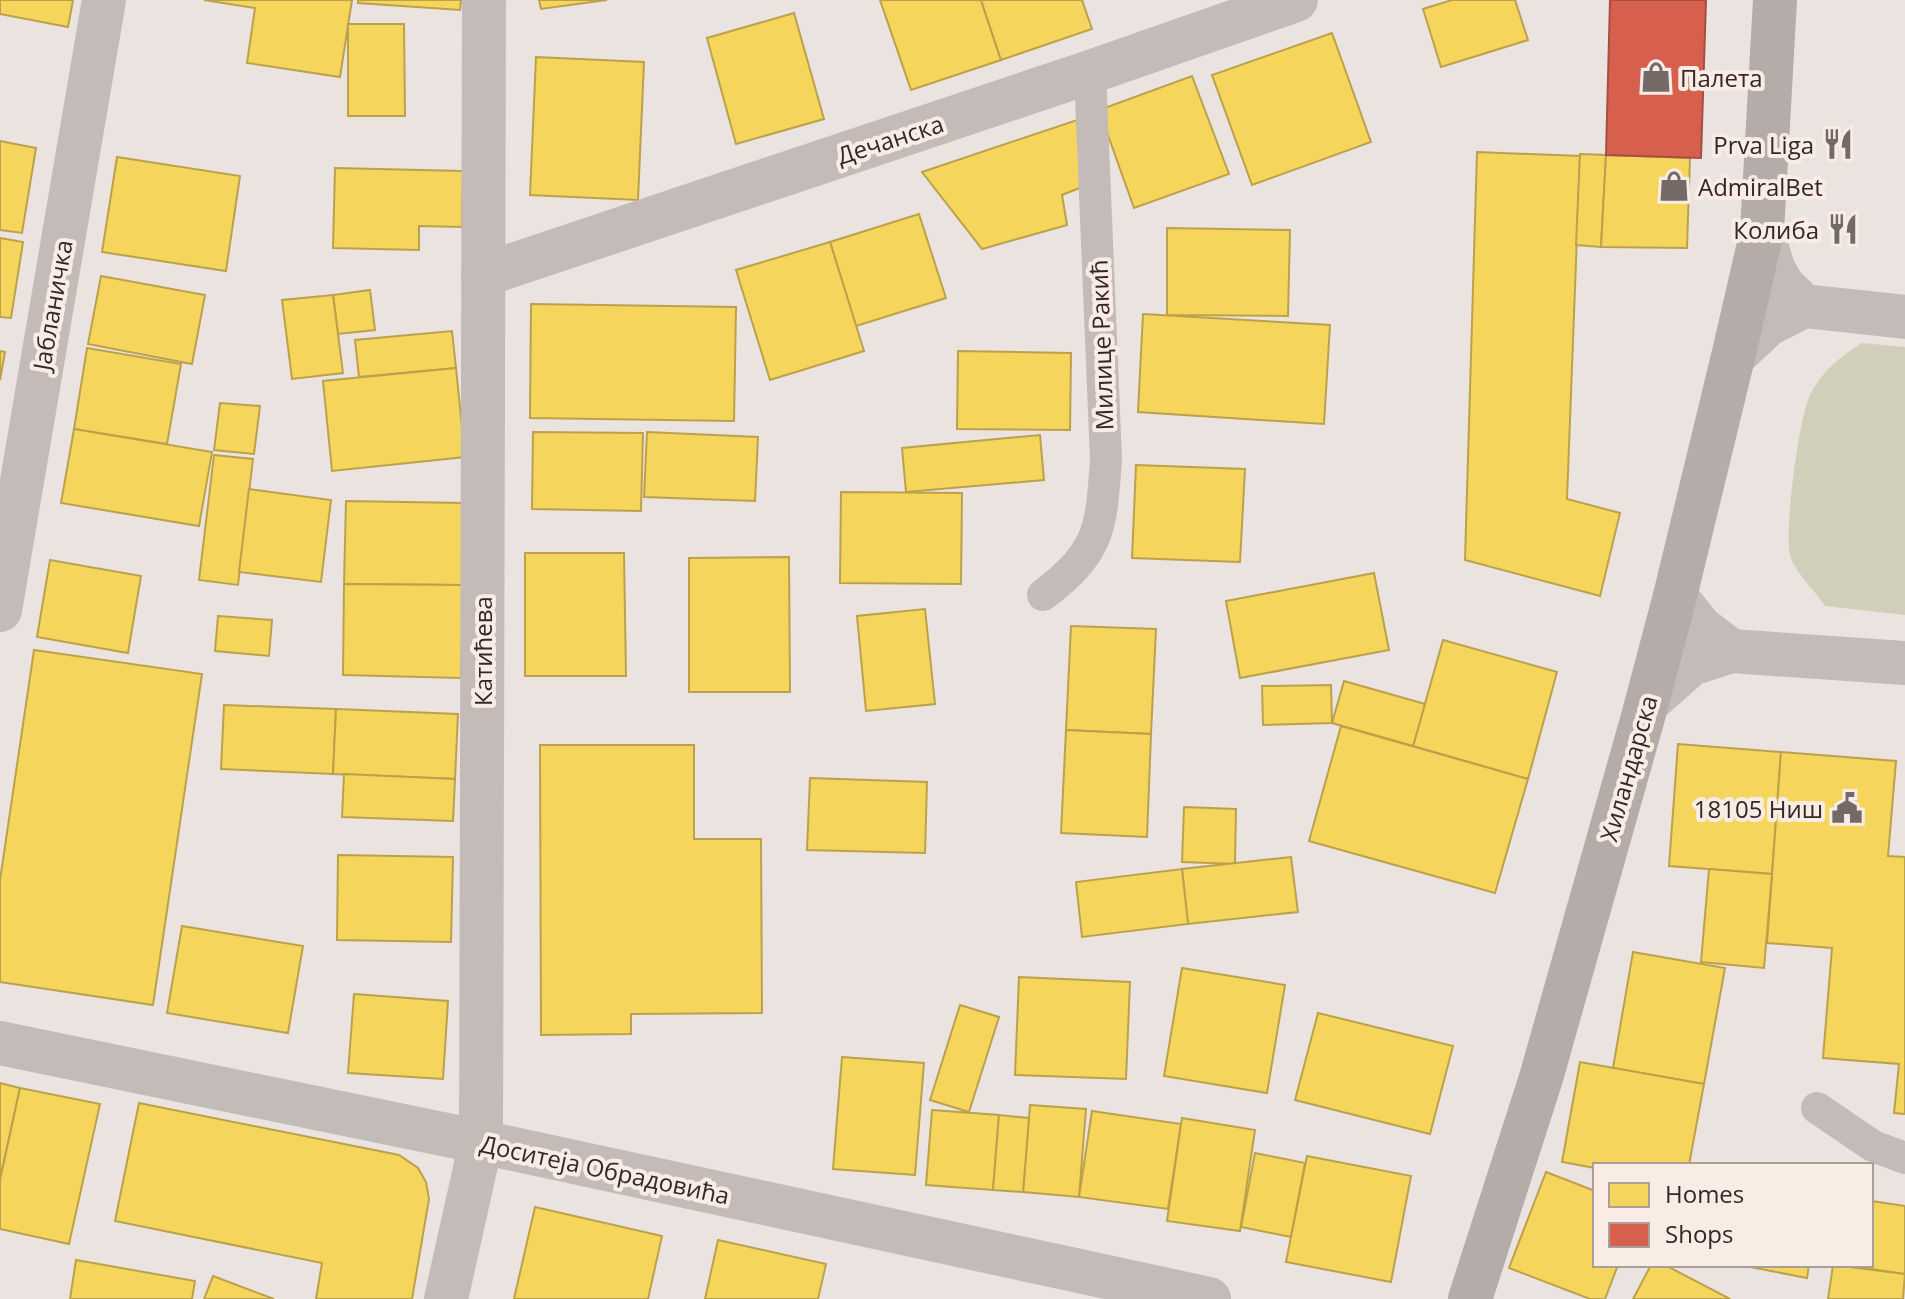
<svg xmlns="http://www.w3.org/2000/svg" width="1905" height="1299" viewBox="0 0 1905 1299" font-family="'Open Sans',sans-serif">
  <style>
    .green { fill: #d0cfb9 }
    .homes { fill: #f6d55c; stroke: #bca14c; stroke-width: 2 }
    .shops { fill: #d6604d; stroke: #a54f42; stroke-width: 2 }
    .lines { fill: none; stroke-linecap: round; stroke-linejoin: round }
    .lane { stroke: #c4bbb8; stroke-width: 32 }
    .street { stroke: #c4bbb8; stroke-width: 44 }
    .secondary { stroke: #b5aba8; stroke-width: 44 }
    .labels { text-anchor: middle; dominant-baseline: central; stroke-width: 8; stroke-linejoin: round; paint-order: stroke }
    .poi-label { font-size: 24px; fill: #342827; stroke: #f9ece5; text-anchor: end }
    .street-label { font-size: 24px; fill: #342827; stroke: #f9ece5 }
  </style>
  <rect width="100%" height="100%" fill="#ebe3df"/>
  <path class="green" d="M1862,343L1905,347V615L1825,606C1815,590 1795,573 1790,555C1784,530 1799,418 1810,395C1821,372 1841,356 1862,343Z"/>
  <g class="homes">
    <polygon points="0,0 73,0 68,27 0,14"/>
    <polygon points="204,0 352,0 340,77 247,63 255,8"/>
    <polygon points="358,0 461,0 460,10 358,3"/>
    <polygon points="539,0 607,0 541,9"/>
    <polygon points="880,0 981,0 1001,60 911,90"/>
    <polygon points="981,0 1082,0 1092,29 1001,60"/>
    <polygon points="1452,0 1515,0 1528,40 1441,67 1423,9"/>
    <polygon points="794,13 824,119 736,144 707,38"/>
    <polygon points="348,24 404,24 405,116 348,116"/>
    <polygon points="1332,33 1371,142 1252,185 1212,75"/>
    <polygon points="536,57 644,62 638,200 530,195"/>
    <polygon points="1192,76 1229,174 1134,208 1099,110"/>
    <polygon points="1077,120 1087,185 1062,195 1067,225 982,249 922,172"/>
    <polygon points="0,141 36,148 22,233 0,230"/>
    <polygon points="1477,152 1580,156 1567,499 1620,513 1600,596 1465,560"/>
    <polygon points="1580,154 1606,155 1601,247 1576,245"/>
    <polygon points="1606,155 1690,158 1687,248 1601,247"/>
    <polygon points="117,157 240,176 226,271 102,252"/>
    <polygon points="335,168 463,171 462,227 419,226 419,250 333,248"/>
    <polygon points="919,214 946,298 856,326 830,242"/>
    <polygon points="1167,228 1290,230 1288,316 1167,315"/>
    <polygon points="0,238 23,242 11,318 0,317"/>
    <polygon points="830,242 864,351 770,380 736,270"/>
    <polygon points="101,276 205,295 192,364 88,344"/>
    <polygon points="370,290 375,330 338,334 333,295"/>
    <polygon points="333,295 343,373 292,379 282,300"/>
    <polygon points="531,304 736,307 734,421 530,418"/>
    <polygon points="1143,314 1330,325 1324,424 1138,412"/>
    <polygon points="452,331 456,368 359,377 355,340"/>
    <polygon points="87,348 181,364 167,444 74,429"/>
    <polygon points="0,351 5,352 0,380"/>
    <polygon points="958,351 1071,353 1070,430 957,429"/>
    <polygon points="456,368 465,457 332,471 323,381"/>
    <polygon points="220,403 260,406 254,454 214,450"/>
    <polygon points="74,429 212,452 199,526 61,503"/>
    <polygon points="533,432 643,433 641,511 532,509"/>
    <polygon points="647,432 758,437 755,501 644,497"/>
    <polygon points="1040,435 1044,480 906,492 902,448"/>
    <polygon points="214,455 253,459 238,585 199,580"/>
    <polygon points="1136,465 1245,469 1240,562 1132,558"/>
    <polygon points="249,489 331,500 321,582 239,572"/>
    <polygon points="841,492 962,493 961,584 840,583"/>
    <polygon points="346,501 464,503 463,585 344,584"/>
    <polygon points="525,553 624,553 626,676 525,676"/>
    <polygon points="789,557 790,692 689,692 689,558"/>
    <polygon points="50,560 141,576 128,653 37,637"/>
    <polygon points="1374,573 1389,650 1240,678 1226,601"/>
    <polygon points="344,584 463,585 461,678 343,675"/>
    <polygon points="925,609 935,704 866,711 857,616"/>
    <polygon points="218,616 272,620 269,656 215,651"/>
    <polygon points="1071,626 1156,629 1151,734 1066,730"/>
    <polygon points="1443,640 1557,672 1528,779 1413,746"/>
    <polygon points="34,650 202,674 153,1005 0,982 0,880"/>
    <polygon points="1344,681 1425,704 1413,746 1332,723"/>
    <polygon points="1331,685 1332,723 1263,725 1262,686"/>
    <polygon points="224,705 336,709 333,774 221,769"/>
    <polygon points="336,709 458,714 455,779 333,774"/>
    <polygon points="1341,726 1528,779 1495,893 1309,841"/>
    <polygon points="1066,730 1151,734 1147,837 1061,833"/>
    <polygon points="1678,744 1781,752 1772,874 1669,866"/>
    <polygon points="540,745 694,745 694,839 761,839 762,1013 631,1014 631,1034 541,1035"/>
    <polygon points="1781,752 1896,761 1888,856 1905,857 1905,1114 1894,1113 1899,1064 1823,1058 1832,948 1767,943"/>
    <polygon points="344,774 455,779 453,821 342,817"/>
    <polygon points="810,778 927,782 925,853 807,850"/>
    <polygon points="1184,807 1236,809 1235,864 1182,862"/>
    <polygon points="338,855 453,857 451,942 337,940"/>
    <polygon points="1291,857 1298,912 1188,924 1182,869"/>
    <polygon points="1182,869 1188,924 1082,937 1076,882"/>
    <polygon points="1709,869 1772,874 1764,968 1701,962"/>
    <polygon points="182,926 303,946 288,1033 167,1013"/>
    <polygon points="1633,952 1725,968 1704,1084 1613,1068"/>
    <polygon points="1182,968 1285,985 1267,1093 1164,1076"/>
    <polygon points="1019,977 1130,982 1126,1079 1015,1075"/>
    <polygon points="354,994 448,1001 443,1079 348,1073"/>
    <polygon points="960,1005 999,1017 969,1112 930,1100"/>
    <polygon points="1318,1013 1453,1046 1430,1134 1295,1100"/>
    <polygon points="842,1057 924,1063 915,1175 833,1169"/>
    <polygon points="1580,1062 1704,1084 1689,1165 1595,1165 1595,1168 1562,1162"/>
    <polygon points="0,1083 20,1088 0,1180"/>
    <polygon points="20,1088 100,1104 69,1244 0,1229 0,1180"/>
    <polygon points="139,1103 399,1155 418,1168 426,1182 429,1199 412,1299 316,1299 322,1263 115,1221"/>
    <polygon points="1030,1105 1086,1109 1079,1197 1023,1192"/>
    <polygon points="932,1110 999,1115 993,1190 926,1185"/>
    <polygon points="1092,1111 1181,1124 1168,1209 1079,1197"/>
    <polygon points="999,1115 1029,1118 1023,1192 993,1190"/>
    <polygon points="1182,1118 1255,1130 1240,1231 1167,1221"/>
    <polygon points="1255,1153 1305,1163 1291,1237 1241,1227"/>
    <polygon points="1307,1156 1411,1176 1391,1282 1286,1262"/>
    <polygon points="1546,1172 1595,1191 1595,1265 1618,1265 1605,1299 1590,1299 1509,1268"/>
    <polygon points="1871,1201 1905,1206 1905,1274 1844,1265 1871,1265"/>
    <polygon points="535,1207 662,1236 648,1299 514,1299"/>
    <polygon points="718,1240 826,1264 818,1299 705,1299"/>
    <polygon points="76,1260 195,1281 192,1299 70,1299"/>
    <polygon points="1651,1265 1665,1265 1730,1299 1633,1299"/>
    <polygon points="1740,1265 1809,1265 1807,1278"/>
    <polygon points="1833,1265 1905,1274 1903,1299 1828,1299"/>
    <polygon points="213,1276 274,1299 204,1299"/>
  </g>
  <polygon class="shops" points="1610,0 1706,0 1701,158 1606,155"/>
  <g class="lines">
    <g class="lane">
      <path d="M1043,595C1101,551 1101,528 1106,460L1090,72"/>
      <polyline points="1817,1108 1873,1146 1905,1158"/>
    </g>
    <g class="street">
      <polyline points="1762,231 1773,268 1783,286 1804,306 1905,317"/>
      <polyline points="483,275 1090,72 1296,0"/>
      <polyline points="1733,357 1767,325 1804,306"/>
      <polyline points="1675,596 1701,628 1731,651"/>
      <polyline points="0,610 104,0"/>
      <polyline points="1647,703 1691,664 1731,651 1905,663"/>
      <polyline points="0,1043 481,1142 1209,1299"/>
      <polyline points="446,1299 481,1142 484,0"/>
    </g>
    <polyline class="secondary" points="1470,1299 1541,1078 1643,717 1675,596 1733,357 1762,231 1775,0"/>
  </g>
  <defs>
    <symbol id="shop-bare" viewBox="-9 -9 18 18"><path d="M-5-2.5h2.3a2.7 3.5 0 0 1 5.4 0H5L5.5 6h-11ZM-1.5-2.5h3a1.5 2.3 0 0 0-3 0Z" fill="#746967" stroke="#f9ece5" stroke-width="2.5" paint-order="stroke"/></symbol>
    <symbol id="restaurant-bare" viewBox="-9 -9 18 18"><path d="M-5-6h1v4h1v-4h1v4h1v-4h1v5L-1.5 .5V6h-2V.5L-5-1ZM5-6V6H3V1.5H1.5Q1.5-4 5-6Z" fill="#746967" stroke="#f9ece5" stroke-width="2.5" paint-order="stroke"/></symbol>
    <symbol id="civic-bare" viewBox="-9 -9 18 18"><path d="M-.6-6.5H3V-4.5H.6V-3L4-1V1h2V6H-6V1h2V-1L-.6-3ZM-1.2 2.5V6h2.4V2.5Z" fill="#746967" stroke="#f9ece5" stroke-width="2.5" paint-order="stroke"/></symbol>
  </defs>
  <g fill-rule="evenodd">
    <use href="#shop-bare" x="1634" y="55" width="44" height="44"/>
    <use href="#restaurant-bare" x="1816" y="122" width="44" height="44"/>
    <use href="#shop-bare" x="1652" y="164" width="44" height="44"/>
    <use href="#restaurant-bare" x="1821" y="207" width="44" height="44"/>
    <use href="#civic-bare" x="1825" y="786" width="44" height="44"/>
  </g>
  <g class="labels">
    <g class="poi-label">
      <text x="1680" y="77" text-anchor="start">Палета</text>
      <text x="1814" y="144">Prva Liga</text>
      <text x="1698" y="186" text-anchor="start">AdmiralBet</text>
      <text x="1819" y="229">Колиба</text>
      <text x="1823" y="808">18105 Ниш</text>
    </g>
    <g class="street-label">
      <text transform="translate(890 139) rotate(-18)">Дечанска</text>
      <text transform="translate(52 305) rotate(-80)">Јабланичка</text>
      <text transform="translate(1101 345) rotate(-92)">Милице Ракић</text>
      <text transform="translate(482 651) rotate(-90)">Катићева</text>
      <text transform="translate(1628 768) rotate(-74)">Хиландарска</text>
      <text transform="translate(605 1169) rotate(12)">Доситеја Обрадовића</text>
    </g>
  </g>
  <rect x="1593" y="1163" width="280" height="104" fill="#f9ece5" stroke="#aa9e99" stroke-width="2"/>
  <rect x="1609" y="1183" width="40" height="24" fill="#f6d55c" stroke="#aa9e99" stroke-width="2"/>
  <text x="1665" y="1203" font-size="24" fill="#342827">Homes</text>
  <rect x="1609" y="1223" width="40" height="24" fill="#d6604d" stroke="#aa9e99" stroke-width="2"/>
  <text x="1665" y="1243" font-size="24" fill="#342827">Shops</text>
</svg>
